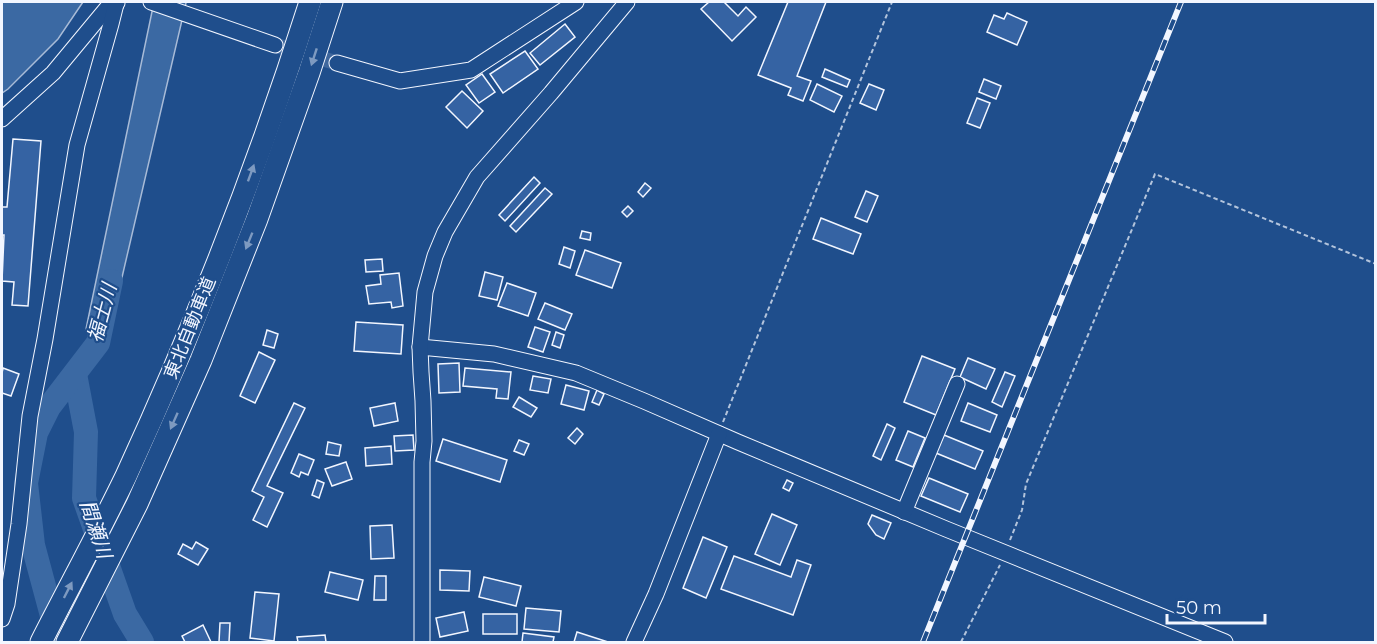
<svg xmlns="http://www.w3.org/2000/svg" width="1377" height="644" viewBox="0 0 1377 644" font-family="Montserrat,'Noto Sans JP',sans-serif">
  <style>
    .water { fill: #3b69a3; stroke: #a8bbd7; stroke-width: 1.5 }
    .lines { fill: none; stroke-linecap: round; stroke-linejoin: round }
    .river { stroke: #3b69a3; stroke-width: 24 }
    .building { fill: #3563a3; stroke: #f2f6ff; stroke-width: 1.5 }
    .minor-tunnel { stroke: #3f679d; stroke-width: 15; stroke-dasharray: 15 8; stroke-linecap: butt }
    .minor-casing { stroke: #f2f6ff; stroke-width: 17 }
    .highway-casing { stroke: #f2f6ff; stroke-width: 23 }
    .path { stroke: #b3c4dc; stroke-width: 2; stroke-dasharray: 4.5 3; stroke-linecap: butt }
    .minor { stroke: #1f4e8c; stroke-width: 15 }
    .highway { stroke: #1f4e8c; stroke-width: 21 }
    .rail-casing { stroke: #f2f6ff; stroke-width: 6 }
    .rail { stroke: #1f4e8c; stroke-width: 4; stroke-dasharray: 11; stroke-linecap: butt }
    .oneway { fill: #7e9ac0 }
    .labels { text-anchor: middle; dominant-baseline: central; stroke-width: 4.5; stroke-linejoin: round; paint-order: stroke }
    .street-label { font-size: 18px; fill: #f2f6ff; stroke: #1f4e8c }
    .water-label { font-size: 20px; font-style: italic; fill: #f2f6ff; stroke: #1f4e8c }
  </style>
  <rect width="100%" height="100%" fill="#1f4e8c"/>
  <g class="water">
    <polygon points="2,2 83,2 58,39 8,89 2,93"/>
    <polygon points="154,2 186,2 186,3 116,303 86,329"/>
  </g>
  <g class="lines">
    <g class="river">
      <polyline points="75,374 86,432 84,498 125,614 142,642"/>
      <polyline points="59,642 33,545 26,483 36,433 49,407 98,343 111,281"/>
    </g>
  </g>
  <g class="building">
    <polygon points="709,2 724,2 738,16 746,7 756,17 732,41 701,9"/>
    <polygon points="788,2 826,2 797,76 811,81 803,101 788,95 791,88 758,75"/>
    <polygon points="1007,13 1027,22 1017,45 987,32 994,15 1004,19"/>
    <polygon points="565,24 575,37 540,65 530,53"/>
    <polygon points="525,51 538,69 503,93 490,74"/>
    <polygon points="825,69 850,80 847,87 822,77"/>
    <polygon points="482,74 495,92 479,103 466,85"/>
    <polygon points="984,79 1001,86 996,99 979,92"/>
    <polygon points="817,84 842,96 834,112 810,100"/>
    <polygon points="869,84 884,90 876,110 860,103"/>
    <polygon points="462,91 483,111 467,128 446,107"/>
    <polygon points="977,98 990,103 980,128 967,123"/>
    <polygon points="13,139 41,141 28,306 12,305 14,282 2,281 4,235 2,235 2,207 7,207"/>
    <polygon points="534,177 540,183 505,221 499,215"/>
    <polygon points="645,183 651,188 643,197 638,192"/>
    <polygon points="545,188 552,194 516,232 510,226"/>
    <polygon points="866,191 878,196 867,222 855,217"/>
    <polygon points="628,206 633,211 627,217 622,212"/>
    <polygon points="821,218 861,234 853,254 813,239"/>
    <polygon points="582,231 591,233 590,240 580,238"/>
    <polygon points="564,247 575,251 570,268 559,264"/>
    <polygon points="585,250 621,263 612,288 576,275"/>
    <polygon points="382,259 383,271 366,272 365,260"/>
    <polygon points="485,272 503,277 497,300 479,296"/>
    <polygon points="399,273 403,306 392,308 391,302 369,304 366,286 381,284 380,275"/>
    <polygon points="507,283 536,293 528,316 498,306"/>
    <polygon points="545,303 572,314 565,330 538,319"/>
    <polygon points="356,322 403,325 401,354 354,351"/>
    <polygon points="535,327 550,332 543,352 528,347"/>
    <polygon points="267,330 278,334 274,348 263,345"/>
    <polygon points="556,332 564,335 560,348 552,345"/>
    <polygon points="259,352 275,360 255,403 240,396"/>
    <polygon points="922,356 955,369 936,415 904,402"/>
    <polygon points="968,358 995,369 986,389 960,377"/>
    <polygon points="459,363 460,392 439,393 438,364"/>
    <polygon points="3,368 19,374 11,396 2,393 2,373"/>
    <polygon points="465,368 511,372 508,399 496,398 497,389 463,386"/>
    <polygon points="1005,372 1015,376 1002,407 992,402"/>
    <polygon points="533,376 551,379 548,393 530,390"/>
    <polygon points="566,385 589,391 584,410 561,404"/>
    <polygon points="597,390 604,394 599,405 592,402"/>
    <polygon points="519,397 537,408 531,417 513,407"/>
    <polygon points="294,403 305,408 267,486 283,493 267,527 253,520 264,497 252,491"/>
    <polygon points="395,403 398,421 374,426 370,408"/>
    <polygon points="968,403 997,415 990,432 961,421"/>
    <polygon points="887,424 895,428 881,460 873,456"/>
    <polygon points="577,428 583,434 575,444 568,438"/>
    <polygon points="908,431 925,438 913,467 896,460"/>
    <polygon points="413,435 414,450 395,451 394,436"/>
    <polygon points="944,435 983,451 975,469 936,453"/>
    <polygon points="443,439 507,460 500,482 436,461"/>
    <polygon points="519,440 529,444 524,455 514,451"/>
    <polygon points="328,442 341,445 339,456 326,454"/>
    <polygon points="391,446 392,464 366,466 365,448"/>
    <polygon points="299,454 314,460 308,475 301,472 299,477 291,473"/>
    <polygon points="346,462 352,479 332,486 325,469"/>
    <polygon points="929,478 968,494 960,512 921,496"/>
    <polygon points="317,480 324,483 319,498 312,495"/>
    <polygon points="787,480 793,483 789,491 783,488"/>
    <polygon points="772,514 797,525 780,565 755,554"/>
    <polygon points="872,515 891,523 884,539 876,535 868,524"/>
    <polygon points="392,525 394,558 371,559 370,526"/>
    <polygon points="703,537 727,547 706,598 683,588"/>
    <polygon points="196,542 208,549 198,565 178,554 183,544 192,549"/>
    <polygon points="734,556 791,577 797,560 811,565 793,615 721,589"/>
    <polygon points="440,570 470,571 469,591 440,590"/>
    <polygon points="330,572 363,580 358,600 325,592"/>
    <polygon points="375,576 386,576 386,600 374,600"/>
    <polygon points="484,577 521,586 516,606 479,597"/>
    <polygon points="255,592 279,594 274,641 250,638"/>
    <polygon points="526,608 561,611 559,632 524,629"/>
    <polygon points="464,612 468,631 440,637 436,618"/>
    <rect x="483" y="614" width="34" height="20"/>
    <polygon points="220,623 230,623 229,642 219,642"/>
    <polygon points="203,625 211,642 185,642 182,636"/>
    <polygon points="577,632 608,642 574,642"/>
    <polygon points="523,633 554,637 553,642 522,642"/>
    <polygon points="325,635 326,642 298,642 297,637"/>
  </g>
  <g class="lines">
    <polyline class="minor-tunnel" points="275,45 337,63"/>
    <defs>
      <g id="minor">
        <polyline points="151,2 275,45"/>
        <polyline points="337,63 400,81 471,70 576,2"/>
        <polyline points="2,119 53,73 107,8 117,3"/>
        <polyline points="420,347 494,354 576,373 644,401 738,442 946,529 1225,642"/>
        <polyline points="904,512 957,384"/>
        <polyline points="2,619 7,604 19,524 30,416 45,339 77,145 111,24 116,4"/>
        <polyline points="422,642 422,462 424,441 423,401 421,372 420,347 425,292 435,256 445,232 477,177 551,93 627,2"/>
        <polyline points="634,642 656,594 719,434"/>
      </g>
      <g id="highway">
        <path d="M41,642C69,587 99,532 126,476C197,322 259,163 310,2"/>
        <polyline points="67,642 137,504 201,360 257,219 309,73 332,2"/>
      </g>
    </defs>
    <use href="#minor" class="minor-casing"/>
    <use href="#highway" class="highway-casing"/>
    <g class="path">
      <polyline points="723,422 892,2"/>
      <polyline points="1010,540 1022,510 1026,484 1155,174 1376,264"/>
      <polyline points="961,642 1000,565"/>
    </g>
    <use href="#minor" class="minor"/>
    <use href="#highway" class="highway"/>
    <defs>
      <polyline id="rail" points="923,642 1181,2"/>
    </defs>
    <use href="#rail" class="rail-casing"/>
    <use href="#rail" class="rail"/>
  </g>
  <defs><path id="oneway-solid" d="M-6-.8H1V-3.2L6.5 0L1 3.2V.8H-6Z" transform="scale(1.5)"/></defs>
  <g class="oneway">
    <use href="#oneway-solid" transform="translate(314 57) rotate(108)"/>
    <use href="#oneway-solid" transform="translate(251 173) rotate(-70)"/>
    <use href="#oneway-solid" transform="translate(249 241) rotate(112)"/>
    <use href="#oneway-solid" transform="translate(174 421) rotate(114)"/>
    <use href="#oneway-solid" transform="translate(68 590) rotate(-63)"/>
  </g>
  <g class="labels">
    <g class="street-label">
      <text transform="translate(190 328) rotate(-68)">東北自動車道</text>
    </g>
    <g class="water-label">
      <text transform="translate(102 313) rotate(-75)">福士川</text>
      <text transform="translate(96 529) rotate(72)">間瀬川</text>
    </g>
  </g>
  <rect width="1377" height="644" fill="none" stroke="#f2f6ff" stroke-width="6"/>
  <path d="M1167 614v9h98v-9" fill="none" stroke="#f2f6ff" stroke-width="3"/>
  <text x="1176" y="614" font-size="18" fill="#f2f6ff" stroke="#1f4e8c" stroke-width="4.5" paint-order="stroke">50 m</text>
</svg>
